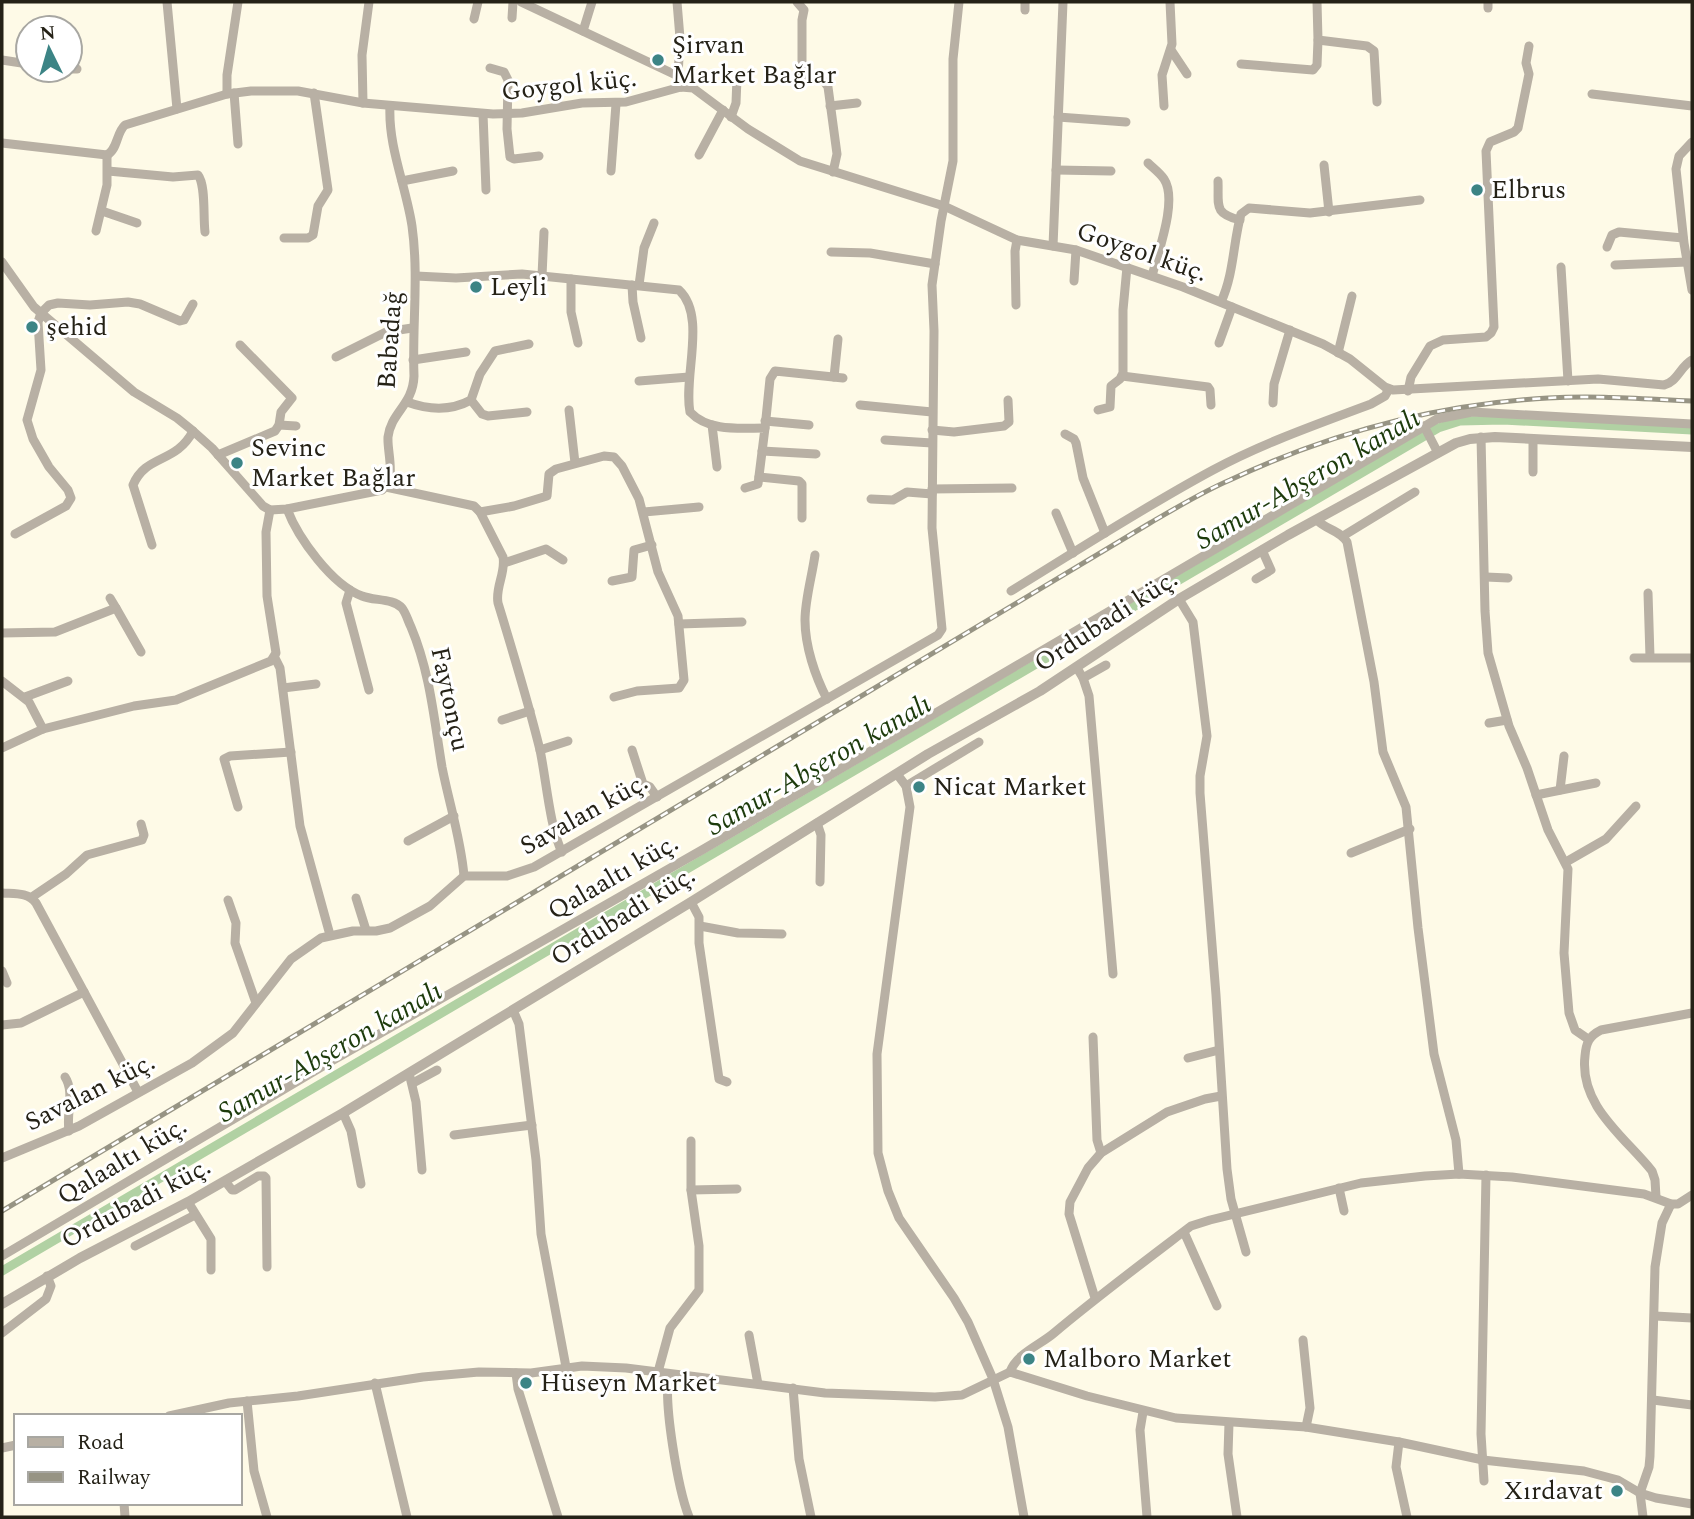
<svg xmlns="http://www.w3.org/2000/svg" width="1694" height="1519" viewBox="0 0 1694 1519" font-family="Spectral,serif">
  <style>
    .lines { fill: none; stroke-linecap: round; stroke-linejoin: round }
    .canal { stroke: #b1d1a3; stroke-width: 9 }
    .minor { stroke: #b8b0a4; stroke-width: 9 }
    .tertiary { stroke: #b8b0a4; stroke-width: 10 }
    .rail-casing { stroke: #979484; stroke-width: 5 }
    .rail { stroke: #fff; stroke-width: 2.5; stroke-dasharray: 8; stroke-linecap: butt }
    .poi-dot { fill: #3c8485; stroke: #fff; stroke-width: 2.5 }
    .labels { text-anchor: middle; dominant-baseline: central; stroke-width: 6; stroke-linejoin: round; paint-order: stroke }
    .poi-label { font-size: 26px; fill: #252217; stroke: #fff; text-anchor: start }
    .street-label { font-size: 26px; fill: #252217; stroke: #fff }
    .water-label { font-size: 28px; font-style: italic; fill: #1d3b0c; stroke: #fff }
  </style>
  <rect width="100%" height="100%" fill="#fefae7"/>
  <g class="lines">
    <polyline class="canal" points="2,1271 1438,428 1460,421 1503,420 1692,430"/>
    <g class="minor">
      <polyline points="167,2 177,109"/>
      <polyline points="521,2 678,76 681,87"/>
      <polyline points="677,2 680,38 678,76"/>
      <polyline points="797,2 804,10 802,20 802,72 804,75 823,80 828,87 837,154 833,172"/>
      <polyline points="1317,2 1318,40 1367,46 1374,51 1377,102"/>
      <polyline points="1488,2 1488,8"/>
      <polyline points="1025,10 1025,2"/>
      <polyline points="512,18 513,2"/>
      <polyline points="474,19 478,2"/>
      <polyline points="583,31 592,2"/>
      <polyline points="1171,50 1187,74"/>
      <polyline points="2,60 28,64"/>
      <polyline points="1241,64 1313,70 1317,65 1318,40"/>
      <polyline points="490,68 504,72 508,80 507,129 510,157 514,159 539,156"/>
      <polyline points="70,69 77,69"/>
      <polyline points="234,93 238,144"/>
      <polyline points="227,94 227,75 238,2"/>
      <polyline points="1592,94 1692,106"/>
      <polyline points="363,103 362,55 369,2"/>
      <polyline points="830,106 857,103"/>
      <polyline points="1164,106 1162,75 1172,44 1170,2"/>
      <polyline points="483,114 486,190"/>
      <polyline points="731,117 736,103 737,78"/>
      <polyline points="1058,117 1126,122"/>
      <polyline points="1692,142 1679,156 1676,169 1684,243 1692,290"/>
      <path d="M2,143L107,155C118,149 116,133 125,125L227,94L251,91H298L363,103L493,114L522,113L582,103L626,102L681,87L693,88L748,129L800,161L944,206L1017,240L1076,250L1183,287L1323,344L1350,359L1385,387L1393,390L1598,379L1664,385C1677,382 1680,367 1692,360"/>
      <polyline points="699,155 723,110"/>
      <path d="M1148,163C1153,168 1160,173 1164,179C1178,200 1158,252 1152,276"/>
      <polyline points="1324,165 1329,212"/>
      <polyline points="1056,170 1111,171"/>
      <path d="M108,171L173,177L198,175C206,185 203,217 205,232"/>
      <polyline points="611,171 616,104"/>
      <polyline points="402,181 453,171"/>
      <path d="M1218,181C1219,206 1213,213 1240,220"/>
      <polyline points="102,211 137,223"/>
      <polyline points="96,231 107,185 107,155"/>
      <polyline points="284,238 308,238 313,235 318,206 328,190 314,93"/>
      <polyline points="1053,246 1063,2"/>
      <polyline points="1607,247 1612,235 1619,232 1683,238"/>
      <polyline points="831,252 870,253 935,264"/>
      <path d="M2,262L34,307L134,392L177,418L193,431L212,448L263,506L270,510L287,509L382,490C397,479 387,453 388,437C391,412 413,405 414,376C412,326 419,276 412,226C406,186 388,147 390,106"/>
      <polyline points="1615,265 1687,262"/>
      <polyline points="1561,267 1568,381"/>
      <path d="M416,276L456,278L522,274L679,290C707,316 683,377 690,412C709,432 740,428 765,428L758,484L745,488"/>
      <polyline points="542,276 544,232"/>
      <polyline points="571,279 571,312 578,343"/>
      <polyline points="1074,281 1076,250"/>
      <polyline points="632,285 633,302 641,338"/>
      <polyline points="639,285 644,248 654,223"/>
      <path d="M1221,302C1234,274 1233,243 1241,214L1249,208L1310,213L1420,200"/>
      <polyline points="1016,305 1015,251 1017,240"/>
      <polyline points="1219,343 1232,307"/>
      <polyline points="1338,353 1352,296"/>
      <polyline points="336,357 386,332 412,328"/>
      <polyline points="413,360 466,352"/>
      <polyline points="1122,376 1208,387 1210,390 1211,405"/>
      <polyline points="834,377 838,339"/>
      <polyline points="639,381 689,377"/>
      <polyline points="1408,391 1411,377 1430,346 1443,340 1486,337 1491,333 1494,327 1486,151 1490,142 1514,132 1518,128 1529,74 1526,63 1529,46"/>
      <polyline points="471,400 482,414 488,416 527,412"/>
      <path d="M407,402C429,410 451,411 471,400L480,374L495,351L529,344"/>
      <polyline points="1273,403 1274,384 1290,330"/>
      <polyline points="860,405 932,412"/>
      <polyline points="569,410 575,463"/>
      <polyline points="1098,410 1110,407 1111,386 1120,379 1123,373 1123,310 1127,267"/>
      <polyline points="765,421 809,425"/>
      <polyline points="279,425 296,426"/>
      <polyline points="712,425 717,467"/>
      <polyline points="1424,426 1438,453"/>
      <polyline points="765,428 770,379 775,371 843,378"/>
      <polyline points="932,430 954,432 1004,426 1009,422 1008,400"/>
      <polyline points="1065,434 1074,439 1076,443 1083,478 1105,533"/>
      <polyline points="1481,437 1485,611 1488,653 1509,726 1527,768 1548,830 1568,869 1564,953 1569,1013 1575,1030 1588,1039"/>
      <polyline points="1533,439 1533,472"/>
      <polyline points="885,440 932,443"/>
      <polyline points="762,451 816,454"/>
      <polyline points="218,455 275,431 279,425 281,412 292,398 240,345"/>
      <polyline points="759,477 799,481 802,484 802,518"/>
      <path d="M386,487L474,506L480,512L503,557C506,573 495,587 498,603C513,652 528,701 540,750C546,778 550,829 562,852"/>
      <polyline points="932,489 1012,488"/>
      <polyline points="871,499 893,500 907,492 932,494"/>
      <path d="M287,509C298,538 332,585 362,596C374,601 393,598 402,608C406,613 408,621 411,627C430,672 434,719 442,767C449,803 461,839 464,876"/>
      <polyline points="480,512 514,506 547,496 549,474 556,469 604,456 614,457 622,466 639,499 658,572 678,616 684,680 679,688 637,691 614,697"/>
      <polyline points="644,512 699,507"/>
      <polyline points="1056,513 1073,553"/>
      <path d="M1317,520C1326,530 1340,530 1347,542L1374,682L1383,752L1406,807L1418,928L1434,1054L1456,1140L1459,1174"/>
      <polyline points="15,534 66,506 71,498 68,490 49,467 33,439 27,420 41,370 38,322 41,313 49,305 58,303 90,305 128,302 140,304 180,321 184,320 193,304"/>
      <polyline points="1343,536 1415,492"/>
      <path d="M152,545L133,485C146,454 176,464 193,431"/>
      <path d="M815,555C812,576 805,600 805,620C805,646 815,676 827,699"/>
      <polyline points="504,563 546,549 563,560"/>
      <polyline points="1486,577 1508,578"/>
      <polyline points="1256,579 1271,570 1262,550"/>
      <polyline points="612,581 632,577 634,550 652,545"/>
      <polyline points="350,590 346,603 369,690"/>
      <path d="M1011,591C1078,550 1144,507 1213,470C1263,443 1318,424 1371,404L1385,396L1389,389"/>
      <polyline points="1648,593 1650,657"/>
      <polyline points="110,598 116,608"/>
      <polyline points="1179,599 1193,622 1207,736 1200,776 1200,793 1216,995 1227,1169 1231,1199 1246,1252"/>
      <polyline points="679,624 742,622"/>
      <polyline points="2,633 55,632 116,608 141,652"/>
      <polyline points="275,658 280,668 300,826 330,935"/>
      <polyline points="1634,658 1692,658"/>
      <polyline points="1077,668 1083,678 1089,696 1113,974"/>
      <polyline points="1083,678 1106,665"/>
      <polyline points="2,681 29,702 43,729"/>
      <polyline points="283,688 316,684"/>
      <polyline points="25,697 68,681"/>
      <polyline points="502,720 530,711"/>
      <polyline points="1489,723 1507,720"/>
      <polyline points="2,748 43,729 134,706 176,700 271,661 276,653 267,596 266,532 270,510"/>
      <polyline points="540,750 568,741"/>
      <polyline points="632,750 643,784 650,787 657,797"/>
      <polyline points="897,774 906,786 910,807 877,1054 878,1153 888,1191 899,1218 954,1298 968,1322 993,1379 1008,1427 1024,1517"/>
      <polyline points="906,786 979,742"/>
      <polyline points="1560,790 1564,756"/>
      <polyline points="1536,795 1596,783"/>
      <polyline points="238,807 224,759 230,756 291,752"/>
      <polyline points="817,823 821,835 820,882"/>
      <polyline points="408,841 454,816"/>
      <polyline points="1351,853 1410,829"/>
      <polyline points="1566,862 1606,839 1636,806"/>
      <path d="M2,893C14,894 28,892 36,903L138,1092"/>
      <polyline points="32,897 66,874 87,855 142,840 144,835 141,824"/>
      <polyline points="356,898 366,930"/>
      <polyline points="228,900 236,923 235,943 256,1003"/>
      <polyline points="691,902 699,917 699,943 719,1079 727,1082"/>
      <polyline points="700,926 738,933 782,934"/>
      <polyline points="2,971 7,983"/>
      <polyline points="513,1010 519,1024 536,1160 541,1234 566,1367"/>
      <polyline points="2,1025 21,1023 84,992"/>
      <polyline points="1093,1037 1097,1140 1101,1153"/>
      <polyline points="1188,1058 1219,1050"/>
      <polyline points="409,1073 416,1102 422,1170"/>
      <path d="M65,1077C75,1092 66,1113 69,1131"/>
      <polyline points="413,1083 437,1070"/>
      <polyline points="343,1113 351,1131 361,1184"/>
      <polyline points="454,1135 532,1125"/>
      <polyline points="2,1158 79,1126 192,1063 233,1033 291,959 321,938 353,931 376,931 390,928 430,906 464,876 507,876 534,867 938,635 942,629 932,528 934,331 932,285 941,221 953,161 953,59 959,2"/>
      <polyline points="225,1181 232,1190 235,1190 258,1176 264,1176 266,1178 267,1267"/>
      <polyline points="1339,1188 1344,1211"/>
      <polyline points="691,1190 737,1189"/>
      <path d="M1656,1197L1655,1180L1652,1171C1625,1137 1579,1106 1585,1056C1586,1043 1589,1036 1601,1030L1692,1013"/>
      <polyline points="188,1202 211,1239 211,1270"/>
      <polyline points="1184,1232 1217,1306"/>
      <polyline points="135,1246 195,1215"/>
      <polyline points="2,1256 330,1062 702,850 1437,419 1472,412 1692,424"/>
      <polyline points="1095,1298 1069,1214 1070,1202 1088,1168 1101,1153 1167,1112 1205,1099 1221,1096"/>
      <polyline points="1655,1316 1692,1318"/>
      <polyline points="2,1333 46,1299 51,1286 47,1276"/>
      <polyline points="749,1335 758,1384"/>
      <polyline points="1303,1340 1310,1408 1306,1427"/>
      <polyline points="658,1372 670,1328 699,1290 699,1246 691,1190 691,1141"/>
      <path d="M1010,1372C1016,1354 1040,1345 1054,1333C1098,1296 1145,1261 1191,1226L1210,1220L1361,1183L1425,1176L1459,1174L1512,1177L1644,1194L1671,1204H1678L1692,1195"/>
      <polyline points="516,1373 518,1389 558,1517"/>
      <path d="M669,1374C663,1402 678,1489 689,1517"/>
      <polyline points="375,1383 407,1517"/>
      <polyline points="793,1388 799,1459 811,1517"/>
      <polyline points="1653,1400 1692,1405"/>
      <polyline points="247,1401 254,1471 267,1517"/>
      <polyline points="1143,1412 1140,1430 1147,1517"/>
      <polyline points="169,1416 229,1403 298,1396 423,1377 479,1372 531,1373 582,1366 626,1368 825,1393 935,1397 962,1395 1010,1372 1087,1396 1176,1418 1306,1427 1399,1442 1483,1460 1584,1471 1618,1480 1640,1493 1656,1498 1692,1504"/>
      <polyline points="1229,1423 1228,1454 1237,1517"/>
      <polyline points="1399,1442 1396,1467 1407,1517"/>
      <polyline points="2,1448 16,1445"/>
      <polyline points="1484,1481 1481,1434 1486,1175"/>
      <polyline points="124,1503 125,1517"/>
      <polyline points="1643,1517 1640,1493 1649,1467 1650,1456 1655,1267 1662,1223 1671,1204"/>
    </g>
    <polyline class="tertiary" points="2,1304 80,1258 188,1202 343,1113 691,902 928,754 1040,691 1179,599 1288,535 1456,443 1470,439 1495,437 1692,447"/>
    <defs>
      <path id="rail" d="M2,1211L1150,523C1176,508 1202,492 1230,480C1330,433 1437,404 1548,398C1596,395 1644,399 1692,401"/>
    </defs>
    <use href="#rail" class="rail-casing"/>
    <use href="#rail" class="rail"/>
  </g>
  <g class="poi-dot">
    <circle cx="658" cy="60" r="7"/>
    <circle cx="1477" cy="190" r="7"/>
    <circle cx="476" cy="287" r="7"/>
    <circle cx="32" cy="327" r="7"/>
    <circle cx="237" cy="463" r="7"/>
    <circle cx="919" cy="787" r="7"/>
    <circle cx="1029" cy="1359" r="7"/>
    <circle cx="526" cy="1383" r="7"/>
    <circle cx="1617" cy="1491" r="7"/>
  </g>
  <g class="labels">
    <g class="poi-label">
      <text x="672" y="45">Şirvan<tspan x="672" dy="30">Market Bağlar</tspan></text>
      <text x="1491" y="190">Elbrus</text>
      <text x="490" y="287">Leyli</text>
      <text x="46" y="327">şehid</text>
      <text x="251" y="448">Sevinc<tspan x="251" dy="30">Market Bağlar</tspan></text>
      <text x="933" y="787">Nicat Market</text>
      <text x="1043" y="1359">Malboro Market</text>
      <text x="540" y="1383">Hüseyn Market</text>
      <text x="1603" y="1491" text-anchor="end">Xırdavat</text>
    </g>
    <g class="street-label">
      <text transform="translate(569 85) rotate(-6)">Goygol küç.</text>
      <text transform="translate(1142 252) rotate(19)">Goygol küç.</text>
      <text transform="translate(390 340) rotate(-86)">Babadağ</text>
      <text transform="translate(1106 621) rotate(-33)">Ordubadi küç.</text>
      <text transform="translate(450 699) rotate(78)">Faytonçu</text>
      <text transform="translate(584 814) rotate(-29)">Savalan küç.</text>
      <text transform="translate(613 877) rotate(-30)">Qalaaltı küç.</text>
      <text transform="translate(623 916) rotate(-32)">Ordubadi küç.</text>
      <text transform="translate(90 1092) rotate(-27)">Savalan küç.</text>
      <text transform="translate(122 1161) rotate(-31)">Qalaaltı küç.</text>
      <text transform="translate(136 1203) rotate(-28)">Ordubadi küç.</text>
    </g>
    <g class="water-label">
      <text transform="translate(1308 479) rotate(-30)">Samur-Abşeron kanalı</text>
      <text transform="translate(819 765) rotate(-30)">Samur-Abşeron kanalı</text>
      <text transform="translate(330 1052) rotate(-30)">Samur-Abşeron kanalı</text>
    </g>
  </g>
  <rect width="1694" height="1519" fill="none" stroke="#252217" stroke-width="7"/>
  <rect x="14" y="1414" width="228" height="91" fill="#ffffff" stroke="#a8a7a2" stroke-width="2"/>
  <rect x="28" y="1437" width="35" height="10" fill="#b8b0a4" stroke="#a8a7a2" stroke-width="2"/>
  <text x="77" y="1449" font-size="21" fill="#252217">Road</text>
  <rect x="28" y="1472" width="35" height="10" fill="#979484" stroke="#a8a7a2" stroke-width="2"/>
  <text x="77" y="1484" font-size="21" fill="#252217">Railway</text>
  <g transform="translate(49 49) rotate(355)"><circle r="33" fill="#ffffff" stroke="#a8a7a2" stroke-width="2"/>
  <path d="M0-5L12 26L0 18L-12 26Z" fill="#3c8485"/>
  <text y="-10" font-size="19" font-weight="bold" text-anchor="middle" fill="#252217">N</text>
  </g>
</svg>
